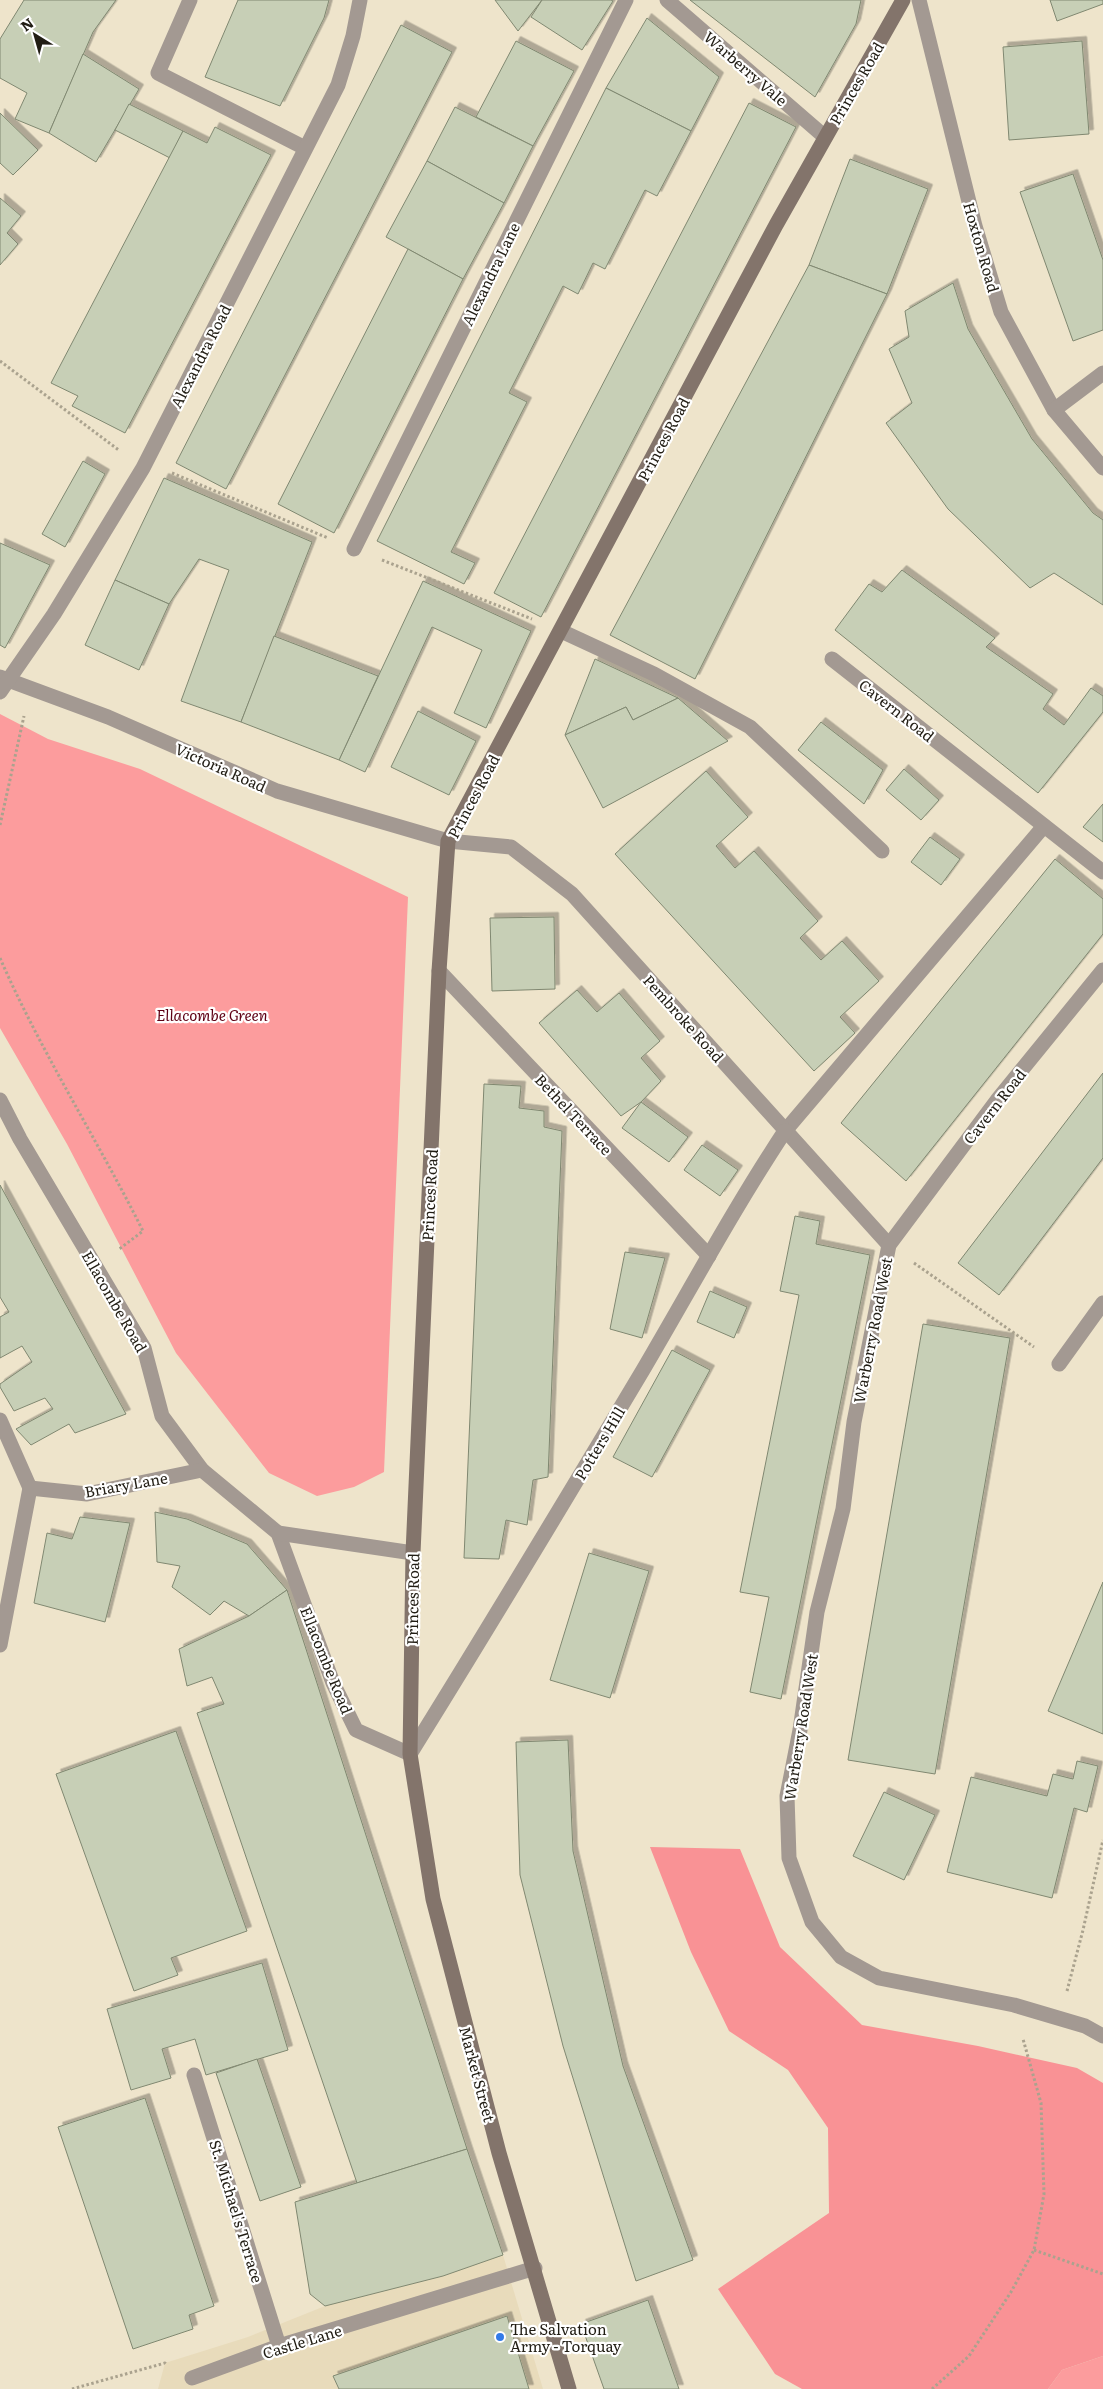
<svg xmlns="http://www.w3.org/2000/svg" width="1103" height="2389" viewBox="0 0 1103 2389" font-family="Literata,serif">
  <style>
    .built { fill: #e8dbbb }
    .green { fill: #fc9c9d }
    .forest { fill: #f99295 }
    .building { fill: #c7cfb6; stroke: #808871; filter: url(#shadow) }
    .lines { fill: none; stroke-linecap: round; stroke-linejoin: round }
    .path { stroke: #aaa28e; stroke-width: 3; stroke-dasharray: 2.5 2.5; stroke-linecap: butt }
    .lane { stroke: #a39992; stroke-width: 15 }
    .street { stroke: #a39992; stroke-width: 15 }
    .secondary { stroke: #83746b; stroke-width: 15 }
    .poi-dot { fill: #337be8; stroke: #fff; stroke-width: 2 }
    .labels { text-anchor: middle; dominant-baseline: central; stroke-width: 4.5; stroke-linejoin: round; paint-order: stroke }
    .street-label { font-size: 15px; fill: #211d14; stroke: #fff }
    .park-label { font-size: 15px; font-style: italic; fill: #5e0014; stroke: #fff }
    .poi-label { font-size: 15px; fill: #211d14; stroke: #fff; text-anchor: start }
  </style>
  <defs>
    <filter id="shadow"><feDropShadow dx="4.5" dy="-4.5" stdDeviation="0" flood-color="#0004"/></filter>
  </defs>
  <rect width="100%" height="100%" fill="#eee4cb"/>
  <polygon class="built" points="503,2255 543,2389 158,2389 165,2363 248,2337 325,2306 443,2276"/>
  <g class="green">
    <polygon points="0,714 48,739 140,769 408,897 384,1472 354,1487 317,1496 269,1473 176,1353 67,1144 0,1028"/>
    <polygon points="1103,2356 1103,2389 1048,2389 1062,2370"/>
  </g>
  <polygon class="forest" points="650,1847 740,1849 780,1947 862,2025 978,2046 1077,2068 1103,2083 1103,2356 1062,2370 1048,2389 802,2389 775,2374 718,2289 829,2213 828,2128 788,2070 729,2031 691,1952"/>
  <g class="building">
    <polygon points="24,0 116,0 93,32 49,133 15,119 27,93 0,78 0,39"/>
    <polygon points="238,0 329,0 324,18 280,106 205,77"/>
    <polygon points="495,0 542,0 518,31"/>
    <polygon points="542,0 611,0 613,1 582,50 531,17"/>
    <polygon points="690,0 861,0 856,24 815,97"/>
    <polygon points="1050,0 1103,0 1103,4 1057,21"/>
    <polygon points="647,18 719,77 691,131 606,88"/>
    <polygon points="401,25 452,52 226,489 176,463"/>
    <polygon points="516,41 574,71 533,146 476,117"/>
    <polygon points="1082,41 1089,134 1009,140 1003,47"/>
    <polygon points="83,54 139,89 96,162 49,133"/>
    <polygon points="606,88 691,131 657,196 645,190 605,269 593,263 578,294 563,286 509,393 527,402 451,552 475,563 464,584 377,541"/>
    <polygon points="749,103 796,127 541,617 494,593"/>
    <polygon points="129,104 183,131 170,158 115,130"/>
    <polygon points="455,107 533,146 504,203 427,161"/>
    <polygon points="0,113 38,150 13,175 0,163"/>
    <polygon points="215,127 271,155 125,433 72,406 78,396 51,383 183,131 207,143"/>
    <polygon points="850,159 928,189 887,294 809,265"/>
    <polygon points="427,161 504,203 463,279 386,237"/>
    <polygon points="1073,174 1103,260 1103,330 1073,341 1020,192"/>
    <polygon points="0,198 21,216 7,233 18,244 0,265"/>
    <polygon points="408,249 463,279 334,533 278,504"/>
    <polygon points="809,265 887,294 695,679 610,635"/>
    <polygon points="953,283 968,329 1032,439 1093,513 1103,520 1103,605 1054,573 1030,588 948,509 886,423 912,403 889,349 909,337 905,311"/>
    <polygon points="83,461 105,474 65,547 42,534"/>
    <polygon points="164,478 312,542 241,722 181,701 229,570 199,559 169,604 115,580"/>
    <polygon points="0,543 50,565 5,648 0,645"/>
    <polygon points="902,570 995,638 986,647 1053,694 1043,709 1064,725 1091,688 1103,696 1103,712 1038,793 835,630 869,584 882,592"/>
    <polygon points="115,580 169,604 139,670 85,645"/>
    <polygon points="423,581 531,631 486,728 454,713 482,650 432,627 365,772 339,760"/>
    <polygon points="274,636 378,676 339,760 241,722"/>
    <polygon points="595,659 678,698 633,720 626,707 565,735"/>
    <polygon points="678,698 728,741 603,808 565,735 626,707 633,720"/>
    <polygon points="418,711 476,741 449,795 391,767"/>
    <polygon points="821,722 883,770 864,804 798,750"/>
    <polygon points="904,769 939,800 921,820 886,790"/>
    <polygon points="706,771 748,817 716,846 735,868 754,851 818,921 800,938 821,960 842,941 879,981 840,1017 855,1033 814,1071 615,854"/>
    <polygon points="1103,804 1103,842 1083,827"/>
    <polygon points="930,837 960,859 941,885 911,862"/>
    <polygon points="1055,859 1103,899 1103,934 906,1181 841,1123"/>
    <polygon points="554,917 555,989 492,991 490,918"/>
    <polygon points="577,990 597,1012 619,993 660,1041 641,1058 661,1081 641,1102 621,1116 539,1023"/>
    <polygon points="1103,1073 1103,1158 999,1295 958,1263"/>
    <polygon points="484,1084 521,1086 519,1108 544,1111 544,1127 562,1131 548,1477 533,1480 527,1525 506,1520 499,1559 464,1558"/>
    <polygon points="641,1102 688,1137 669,1162 622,1128"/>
    <polygon points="702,1145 738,1170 720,1196 684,1170"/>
    <polygon points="0,1185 126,1414 75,1433 69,1424 31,1445 16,1429 53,1409 45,1398 14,1411 0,1387 0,1384 32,1362 22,1346 0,1358 0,1317 9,1312 0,1297"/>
    <polygon points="795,1216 820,1221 816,1244 870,1255 781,1699 750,1692 769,1597 740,1592 799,1295 780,1291"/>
    <polygon points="625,1252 665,1258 642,1338 610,1329"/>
    <polygon points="710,1291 747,1307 734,1338 697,1322"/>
    <polygon points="923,1324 1010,1338 935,1774 848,1760"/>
    <polygon points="672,1350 710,1370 652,1477 613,1457"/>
    <polygon points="155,1512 187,1519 247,1544 287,1590 249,1616 224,1601 210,1615 172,1587 180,1566 157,1562"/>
    <polygon points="80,1517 130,1523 105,1622 34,1603 47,1533 72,1539"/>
    <polygon points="589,1553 649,1571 610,1698 550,1680"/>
    <polygon points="1103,1582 1103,1734 1048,1711"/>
    <polygon points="287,1590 467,2149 357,2183 197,1713 224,1704 212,1677 187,1686 179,1649 249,1616"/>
    <polygon points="176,1731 247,1931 171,1958 178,1975 134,1991 56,1774"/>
    <polygon points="568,1740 573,1851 623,2066 693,2260 636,2281 563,2046 520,1875 516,1742"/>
    <polygon points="1077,1761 1098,1766 1087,1812 1074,1808 1052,1898 947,1872 971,1777 1047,1796 1053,1774 1073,1779"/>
    <polygon points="884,1792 935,1815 904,1880 853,1856"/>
    <polygon points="262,1963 288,2050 206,2075 195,2039 162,2049 171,2078 131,2090 107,2009"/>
    <polygon points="257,2059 301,2187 260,2201 216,2073"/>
    <polygon points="145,2098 214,2306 189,2315 193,2329 133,2349 58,2127"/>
    <polygon points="467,2149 503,2255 443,2276 325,2306 310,2294 295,2202"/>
    <polygon points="648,2300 679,2389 604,2389 581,2324"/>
    <polygon points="507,2316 529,2389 339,2389 333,2376"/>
  </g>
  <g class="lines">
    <g class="path">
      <polyline points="0,361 120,451"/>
      <polyline points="172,473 328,538"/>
      <polyline points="382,560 532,619"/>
      <polyline points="0,825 24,716"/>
      <path d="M0,958C41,1052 97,1139 143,1231L118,1250"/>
      <polyline points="914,1263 1034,1347"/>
      <polyline points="1067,1991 1083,1930 1103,1840"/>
      <polyline points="1034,2250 1103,2274"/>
      <polyline points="72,2389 165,2363 167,2365"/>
      <polyline points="932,2389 969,2356 1011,2292 1034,2250 1044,2194 1041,2103 1023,2039"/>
    </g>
    <g class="lane">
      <polyline points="190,0 158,73 305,148"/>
      <polyline points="561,631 654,674 750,727 882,851"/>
      <polyline points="785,1131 1044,826"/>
      <polyline points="1059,1364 1103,1303"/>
      <polyline points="0,1420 30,1488"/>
    </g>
    <g class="street">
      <polyline points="667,0 825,137"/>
      <polyline points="919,0 975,226 1001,312 1054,410 1103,468"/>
      <polyline points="1054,410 1103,373"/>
      <polyline points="354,549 626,0"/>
      <polyline points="832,659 1103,872"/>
      <polyline points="0,677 108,717 277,791 448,841 511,847 572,894 889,1245"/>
      <polyline points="0,692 54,614 143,468 338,85 353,36 360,0"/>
      <polyline points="1103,970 998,1099 889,1245 854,1422 843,1509 817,1612 800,1730 787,1796 789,1858 812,1922 841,1957 879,1978 1014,2005 1085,2026 1103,2036"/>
      <polyline points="439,971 709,1256"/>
      <path d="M0,1100L20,1139L144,1348L162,1416L202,1470L278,1533L333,1683L356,1730L410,1754C489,1627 566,1499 643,1370C690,1290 734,1208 785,1131"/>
      <polyline points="278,1533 413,1553"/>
      <polyline points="0,1645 30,1488 87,1494 202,1470"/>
      <polyline points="194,2075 279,2346"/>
      <polyline points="192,2378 279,2346 535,2268"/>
    </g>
    <polyline class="secondary" points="569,2389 499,2153 433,1899 410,1754 413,1553 439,971 448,841 776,225 903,0"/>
  </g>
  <circle class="poi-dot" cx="500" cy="2337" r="5"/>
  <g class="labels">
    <g class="street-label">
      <text transform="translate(746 68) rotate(41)">Warberry Vale</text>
      <text transform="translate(856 83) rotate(-60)">Princes Road</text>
      <text transform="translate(982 247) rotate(74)">Hoxton Road</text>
      <text transform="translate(490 274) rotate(-64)">Alexandra Lane</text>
      <text transform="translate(200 356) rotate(-63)">Alexandra Road</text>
      <text transform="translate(663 439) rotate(-62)">Princes Road</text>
      <text transform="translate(897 710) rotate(38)">Cavern Road</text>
      <text transform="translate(221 767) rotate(24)">Victoria Road</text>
      <text transform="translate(473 796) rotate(-62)">Princes Road</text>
      <text transform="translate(684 1018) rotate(48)">Pembroke Road</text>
      <text transform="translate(994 1106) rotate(-52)">Cavern Road</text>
      <text transform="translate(574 1114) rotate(47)">Bethel Terrace</text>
      <text transform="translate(429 1195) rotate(-87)">Princes Road</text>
      <text transform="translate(115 1301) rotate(60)">Ellacombe Road</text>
      <text transform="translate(872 1330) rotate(-79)">Warberry Road West</text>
      <text transform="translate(599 1443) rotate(-59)">Potters Hill</text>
      <text transform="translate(126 1484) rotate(-10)">Briary Lane</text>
      <text transform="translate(412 1599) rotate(-89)">Princes Road</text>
      <text transform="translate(327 1660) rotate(68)">Ellacombe Road</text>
      <text transform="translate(800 1727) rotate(-81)">Warberry Road West</text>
      <text transform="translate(478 2074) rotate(75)">Market Street</text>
      <text transform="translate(237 2211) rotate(73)">St. Michael's Terrace</text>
      <text transform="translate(302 2341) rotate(-17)">Castle Lane</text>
    </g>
    <g class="park-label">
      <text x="212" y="1014">Ellacombe Green</text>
    </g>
    <g class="poi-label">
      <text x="510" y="2328">The Salvation<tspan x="510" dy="17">Army - Torquay</tspan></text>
    </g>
  </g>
  <g transform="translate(35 35) rotate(323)" stroke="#ffffff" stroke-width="4" paint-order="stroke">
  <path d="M0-4L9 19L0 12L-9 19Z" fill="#211d14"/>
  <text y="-8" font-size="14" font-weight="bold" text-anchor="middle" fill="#211d14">N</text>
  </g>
</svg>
